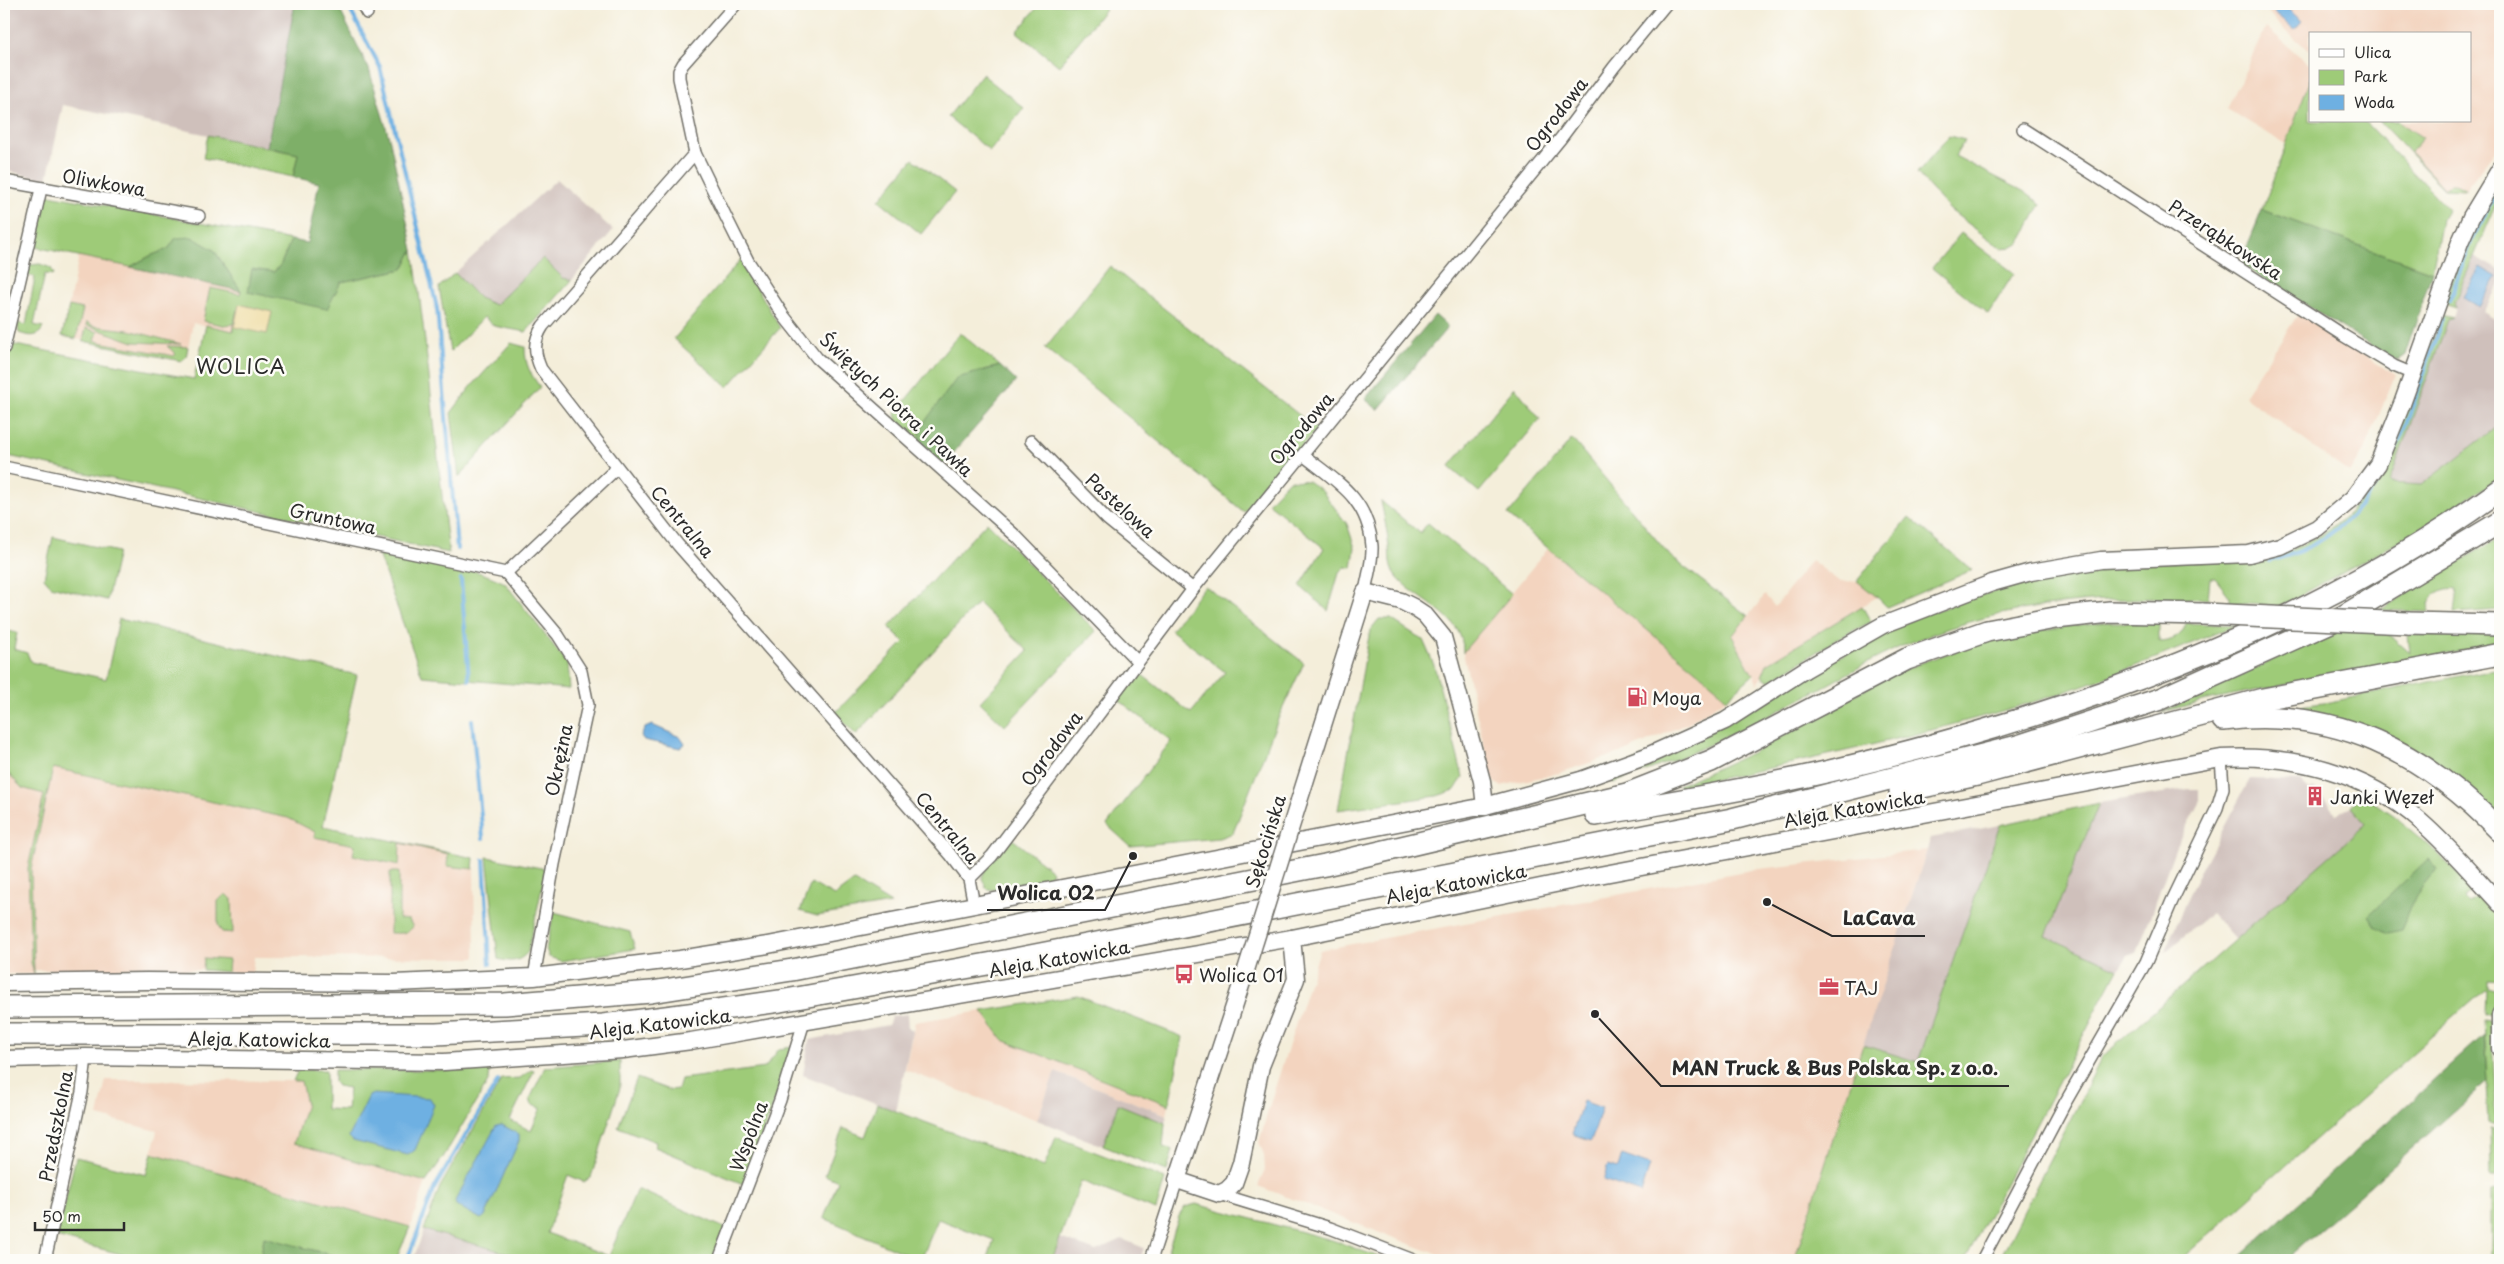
<svg xmlns="http://www.w3.org/2000/svg" width="2504" height="1264" viewBox="0 0 2504 1264" font-family="'Playpen Sans',sans-serif">
  <style>
    .built { fill: #f3d4bf }
    .industrial { fill: #cfc0bb }
    .green { fill: #9ecb78; stroke: #647b52 }
    .forest { fill: #7eaf68; stroke: #546d4a }
    .sand { fill: #eeda9e; stroke: #8c8264 }
    .water { fill: #6eb0e2; stroke: #4c6e86 }
    .lines { fill: none; stroke-linecap: round; stroke-linejoin: round }
    .stream { stroke: #6eb0e2; stroke-width: 4 }
    .street-casing { stroke: #716f68; stroke-width: 14 }
    .secondary-casing { stroke: #716f68; stroke-width: 19 }
    .highway-casing { stroke: #716f68; stroke-width: 24 }
    .street { stroke: #fff; stroke-width: 11 }
    .secondary { stroke: #fff; stroke-width: 16 }
    .highway { stroke: #fff; stroke-width: 21 }
    .secondary-bridge-casing { stroke: #716f68; stroke-width: 19; stroke-linecap: butt }
    .highway-bridge-casing { stroke: #716f68; stroke-width: 24; stroke-linecap: butt }
    .secondary-bridge { stroke: #fff; stroke-width: 16 }
    .highway-bridge { stroke: #fff; stroke-width: 21 }
    .labels { text-anchor: middle; dominant-baseline: central; stroke-width: 5; stroke-linejoin: round; paint-order: stroke }
    .street-label { font-size: 18px; fill: #2b2b2b; stroke: #fdfcf7 }
    .poi-label { font-size: 18px; fill: #2b2b2b; stroke: #fdfcf7; text-anchor: start }
    .quarter-label { font-size: 20px; letter-spacing: 1px; fill: #2b2b2b; stroke: #fdfcf7 }
    .leader { fill: none; stroke: #2b2b2b; stroke-width: 2 }
    .callout-dot { fill: #2b2b2b; stroke: #fdfcf7; stroke-width: 2 }
    .callout-label { font-size: 19px; text-anchor: middle; font-weight: bold; fill: #2b2b2b; stroke: #fdfcf7; stroke-width: 5; stroke-linejoin: round; paint-order: stroke }
  </style>
  <rect width="100%" height="100%" fill="#fdfcf7"/>
  <filter id="ink" filterUnits="userSpaceOnUse"><feTurbulence type="fractalNoise" baseFrequency=".02" numOctaves="2"/><feDisplacementMap in="SourceGraphic" scale="10" xChannelSelector="R" yChannelSelector="G"/><feConvolveMatrix kernelMatrix="1 2 1 2 8 2 1 2 1" color-interpolation-filters="sRGB"/></filter>
  <filter id="wash" filterUnits="userSpaceOnUse"><feTurbulence type="fractalNoise" baseFrequency=".0096" numOctaves="4" result="noise"/><feDisplacementMap in="SourceGraphic" scale="20" xChannelSelector="R" yChannelSelector="G"/><feGaussianBlur stdDeviation="1.12" result="paint"/><feColorMatrix in="noise" values="0 0 0 0 0 0 0 0 0 0 0 0 0 0 0 0 0 1.4 0 .05"/><feComposite in="paint" operator="in"/></filter>
  <g filter="url(#wash)">
    <rect width="100%" height="100%" fill="#f4eeda"/>
    <g class="built">
      <polygon points="2262,4 2493,4 2500,10 2500,144 2464,191 2444,189 2379,121 2470,121 2470,34 2310,34 2310,51 2278,24"/>
      <polygon points="2266,27 2310,65 2310,79 2287,145 2227,109"/>
      <polygon points="79,256 241,291 233,331 193,323 186,357 181,361 62,336"/>
      <polygon points="2299,313 2395,375 2365,450 2349,473 2244,396"/>
      <polygon points="1549,547 1716,687 1726,699 1688,723 1629,750 1559,773 1501,786 1495,783 1489,769 1463,652"/>
      <polygon points="1811,560 1840,582 1857,581 1877,597 1768,664 1758,684 1732,636 1765,595 1775,607"/>
      <polygon points="4,757 474,858 475,958 254,957 252,974 203,970 34,970 34,974 4,974"/>
      <polygon points="1927,850 1796,1255 1808,1260 1452,1260 1258,1186 1265,1170 1264,1155 1259,1142 1273,1094 1320,950 1751,870"/>
      <polygon points="982,1011 1003,1040 1169,1105 1167,1115 1055,1072 1037,1120 905,1070 915,1022"/>
      <polygon points="106,1080 301,1081 306,1104 295,1143 426,1182 410,1227 152,1153 157,1131 98,1116"/>
    </g>
    <g class="industrial">
      <polygon points="4,4 295,4 267,147 63,105 47,180 4,170"/>
      <polygon points="557,179 613,230 572,280 563,279 543,258 495,306 479,298 455,273"/>
      <polygon points="2474,256 2500,271 2500,283 2483,312 2500,322 2500,425 2421,485 2389,484 2448,320 2453,318 2456,308 2454,303"/>
      <polygon points="2250,779 2300,781 2309,790 2315,788 2337,814 2351,807 2366,824 2235,940 2211,913 2164,953 2192,887"/>
      <polygon points="2188,789 2199,789 2199,803 2176,846 2137,953 2128,956 2118,969 2046,936 2099,803"/>
      <polygon points="2000,825 1918,1062 1863,1045 1931,838"/>
      <polygon points="907,1014 908,1029 913,1029 896,1111 803,1075 809,1040 888,1025 892,1016"/>
      <polygon points="1055,1072 1167,1115 1165,1123 1118,1105 1103,1146 1037,1120"/>
      <polygon points="424,1230 518,1256 518,1260 413,1260"/>
      <polygon points="1060,1238 1096,1251 1122,1239 1144,1248 1140,1260 1052,1260"/>
    </g>
    <g class="green">
      <polygon points="1040,4 1109,4 1059,66 1017,32"/>
      <polygon points="982,74 1024,108 990,151 948,117"/>
      <polygon points="2310,79 2310,121 2364,121 2448,209 2442,219 2432,272 2262,210"/>
      <path d="M2379,121H2398L2423,138L2410,152L2444,188C2452,181 2457,184 2466,190L2444,189Z"/>
      <polygon points="208,135 298,154 293,177 203,158"/>
      <polygon points="1949,136 1965,140 1955,156 2023,191 2041,204 2020,243 2013,247 2001,248 1950,210 1917,173"/>
      <polygon points="913,159 955,192 921,234 879,200"/>
      <polygon points="2500,180 2500,196 2454,303 2456,308 2447,305 2444,301 2475,223"/>
      <path d="M44,194L291,240L281,264L274,272L341,282L403,269L413,250C428,350 436,452 449,553L4,455V370L10,344L194,379L206,325L233,331L237,310L234,323L228,326L203,321L210,288L240,294L241,291L214,250L176,238L168,249L150,256L130,267L31,246Z"/>
      <polygon points="1961,233 2014,273 1988,314 1932,268"/>
      <polygon points="543,258 563,278 572,280 526,332 494,326 484,317 450,352 439,287 455,273 479,298 495,305"/>
      <polygon points="741,259 780,328 728,387 674,339"/>
      <path d="M40,264L51,268L54,275L45,274L34,325L43,327C39,339 28,336 19,333L17,323L26,325L35,277L27,275L29,265Z"/>
      <polygon points="1110,266 1317,429 1244,512 1045,348"/>
      <polygon points="69,306 83,309 76,339 62,336"/>
      <path d="M2441,315L2453,318L2448,320L2389,483L2421,485L2500,425V478L2410,535L2281,606L2230,603V597L2215,578H2210L2208,599C2105,596 2011,602 1914,641C1870,659 1831,684 1789,705C1731,736 1675,762 1613,783L1610,774L1917,617L2018,583L2125,564L2261,558L2289,551L2315,538L2338,523L2354,507L2373,484L2387,461Z"/>
      <polygon points="87,322 93,326 129,330 181,344 133,342 86,325"/>
      <polygon points="86,328 98,332 95,340 99,342 174,356 176,354 167,346 188,347 186,357 181,361 83,341"/>
      <polygon points="960,333 1000,366 984,370 918,441 897,424 895,413"/>
      <path d="M511,343L525,347C525,365 530,373 540,387L459,477L451,413L470,388Z"/>
      <polygon points="1515,387 1540,419 1479,492 1449,467"/>
      <polygon points="1572,439 1671,557 1748,616 1732,636 1753,675 1726,699 1716,687 1508,515"/>
      <polygon points="1289,480 1308,481 1322,491 1347,524 1355,548 1352,568 1345,567 1339,573 1328,611 1300,586 1324,548 1268,503"/>
      <path d="M1381,501L1420,533L1428,523L1512,594L1463,652C1465,612 1408,599 1392,570C1389,563 1390,554 1389,547C1387,531 1384,516 1381,501Z"/>
      <polygon points="1909,517 1972,570 1887,607 1877,597 1857,581"/>
      <polygon points="987,522 1096,631 1005,726 980,702 1028,651 978,603 856,735 835,713 904,642 889,627"/>
      <polygon points="53,537 118,552 107,600 51,586 44,578"/>
      <path d="M2500,537V610L2454,613L2457,589C2441,586 2429,597 2429,612L2380,610Z"/>
      <path d="M378,554C420,561 466,563 505,583L567,663L569,689L422,676Z"/>
      <polygon points="1205,586 1304,663 1280,714 1233,833 1219,838 1130,846 1107,825 1171,741 1115,697 1137,671 1191,713 1225,672 1171,630"/>
      <polygon points="1862,606 1871,622 1842,636 1770,681 1762,676 1767,664"/>
      <polygon points="119,619 357,675 323,826 474,858 473,869 447,866 448,854 400,843 399,865 353,855 355,845 314,837 315,832 288,818 53,768 31,869 34,974 31,962 28,868 44,794 22,788 8,773 4,773 4,630 17,633 14,649 27,653 31,662 106,679"/>
      <polygon points="1379,619 1391,619 1423,640 1434,665 1463,777 1455,790 1437,796 1338,810 1370,630"/>
      <path d="M2108,622L2159,623V642C2173,641 2182,637 2186,623L2236,625C2168,653 2100,682 2030,703C1914,737 1797,763 1679,787L1678,785C1706,773 1734,762 1761,748C1815,719 1868,682 1926,661C1985,639 2046,627 2108,622Z"/>
      <polygon points="2337,630 2390,632 2391,636 2410,653 2408,635 2500,634 2500,644 2211,699 2162,712"/>
      <polygon points="2500,668 2500,818 2451,772 2395,739 2278,709 2330,702"/>
      <path d="M2361,795C2405,819 2438,853 2473,889L2463,898L2468,903L2479,896L2500,919V980L2487,979V987L2498,990L2492,1015L2485,1016L2486,988L2180,1260H1999L2102,1057L2366,824L2351,807Z"/>
      <polygon points="2099,803 2046,936 2118,969 1965,1260 1808,1260 1796,1255 1863,1045 1918,1062 2000,825"/>
      <polygon points="1010,837 1052,871 1049,878 992,890 986,888 982,878 985,869"/>
      <path d="M487,857L546,869L528,952C518,963 511,962 498,959Z"/>
      <path d="M390,872H399V919L409,920L413,927C406,935 399,933 390,933Z"/>
      <polygon points="854,881 891,904 817,916 800,911 811,883 834,896"/>
      <polygon points="225,894 232,899 233,933 222,932 218,925 218,901"/>
      <polygon points="554,912 630,932 635,949 561,961 549,957 546,949"/>
      <polygon points="204,958 229,960 228,972 203,970"/>
      <polygon points="1078,996 1183,1037 1169,1105 1003,1040 982,1011"/>
      <polygon points="2484,1021 2491,1022 2497,1125 2489,1125"/>
      <polygon points="792,1047 786,1072 743,1184 655,1147 656,1142 618,1127 637,1078 669,1090 678,1089 681,1079 765,1068 779,1049"/>
      <polygon points="620,1061 620,1088 591,1177 584,1182 568,1175 547,1233 609,1256 637,1189 727,1229 716,1260 621,1260 610,1256 608,1260 518,1260 518,1256 424,1230 440,1187 502,1079 520,1078 531,1070 534,1071 510,1120 531,1131 541,1108 532,1105 530,1099 545,1067"/>
      <polygon points="298,1070 326,1070 326,1109 347,1110 349,1088 337,1086 334,1082 334,1070 490,1070 489,1080 444,1156 426,1182 294,1143 306,1104 301,1081 293,1081"/>
      <polygon points="877,1104 1044,1167 1056,1137 1165,1179 1156,1210 1081,1181 1052,1260 987,1260 994,1240 938,1219 921,1260 919,1260 824,1218 838,1181 825,1175 843,1128 865,1137"/>
      <polygon points="1118,1104 1165,1123 1163,1147 1173,1150 1167,1171 1103,1146"/>
      <polygon points="2490,1130 2497,1130 2498,1177 2491,1177"/>
      <polygon points="152,1153 410,1227 396,1260 350,1260 265,1238 260,1260 143,1260 56,1237 76,1157 146,1175"/>
      <polygon points="2497,1191 2498,1260 2491,1260 2491,1192"/>
      <polygon points="1196,1204 1332,1240 1387,1260 1165,1260 1179,1216 1185,1207"/>
    </g>
    <g class="forest">
      <polygon points="295,4 320,4 339,8 369,69 390,141 413,250 403,269 341,282 327,309 248,292 252,269 274,272 281,264 291,240 307,243 319,183 293,177 298,154 267,147"/>
      <polygon points="2262,210 2432,272 2405,355 2398,360 2391,358 2240,264"/>
      <polygon points="192,237 214,250 241,291 130,267 150,256 168,249 176,238"/>
      <polygon points="1435,315 1448,327 1378,410 1365,399"/>
      <polygon points="1000,366 1016,381 943,465 918,441 921,427 957,378"/>
      <polygon points="2428,859 2437,869 2416,895 2401,930 2389,933 2375,926 2369,915"/>
      <polygon points="2484,1035 2487,1082 2286,1260 2236,1260"/>
      <polygon points="264,1237 350,1260 260,1260"/>
    </g>
    <polygon class="sand" points="239,304 272,312 267,334 234,327"/>
    <g class="water">
      <polygon points="2282,4 2302,21 2294,30 2274,12"/>
      <polygon points="2480,267 2497,277 2479,307 2463,297"/>
      <polygon points="652,725 680,737 685,744 680,748 644,740 641,736 645,728"/>
      <polygon points="373,1094 430,1098 434,1105 415,1150 408,1155 353,1141 349,1137 369,1096"/>
      <polygon points="1583,1101 1602,1108 1591,1141 1572,1134"/>
      <polygon points="502,1125 519,1134 519,1141 485,1216 481,1219 456,1205 455,1201 496,1126"/>
      <polygon points="1622,1155 1650,1165 1641,1193 1603,1180 1608,1165 1618,1168"/>
    </g>
    <g class="lines">
      <g class="stream">
        <polyline points="347,4 380,67 437,308 457,549"/>
        <polyline points="2449,301 2473,237 2500,187"/>
        <path d="M2269,561C2386,535 2408,416 2442,319"/>
        <polyline points="461,579 469,680"/>
        <polyline points="472,720 483,838"/>
        <polyline points="484,860 490,964"/>
        <polyline points="407,1260 435,1187 498,1081"/>
      </g>
    </g>
  </g>
  <g filter="url(#ink)">
    <g class="lines">
      <defs>
        <g id="street">
          <polyline points="362,4 367,13"/>
          <polyline points="736,4 683,64 679,71 679,78 695,153 727,219 748,261 783,315 817,358 1017,537 1137,661"/>
          <polyline points="2023,129 2344,336 2394,366 2413,374"/>
          <path d="M695,153L543,326C533,341 534,353 541,369L678,545L950,854L969,879L974,905"/>
          <polyline points="4,181 199,216"/>
          <polyline points="4,348 41,189"/>
          <polyline points="1031,441 1107,519 1193,589"/>
          <path d="M1303,455C1337,482 1368,498 1372,546C1373,561 1367,578 1365,592"/>
          <polyline points="4,467 506,573 617,468"/>
          <polyline points="506,573 558,635 581,671 588,705 554,864 534,977"/>
          <polyline points="969,879 992,856 1193,589 1561,138 1614,67 1666,4"/>
          <polyline points="1219,1194 1330,1228 1413,1260"/>
          <polyline points="45,1260 82,1092 86,1057"/>
          <polyline points="719,1260 780,1100 804,1022"/>
          <polyline points="1151,1260 1177,1180"/>
          <polyline points="1982,1260 2065,1103 2146,962 2172,901 2217,808 2223,788 2221,758"/>
        </g>
        <g id="secondary">
          <polyline points="1299,801 1365,592 1401,601 1413,607 1425,615 1443,637 1482,781 1485,806"/>
          <polyline points="1246,970 1177,1180 1219,1194 1227,1190 1234,1183 1241,1163 1261,1066 1296,979 1292,938"/>
          <polyline points="4,983 147,981 394,983 534,977 680,959 768,945 1485,806 1581,780 1647,756 1725,721 1806,669 1883,625 1992,583 2031,572 2101,560 2249,554 2280,546 2317,528 2353,498 2378,464 2402,404 2460,242 2471,217 2500,169"/>
          <polyline points="2500,1015 2500,1049"/>
          <path d="M4,1059L86,1057L444,1062L623,1050L691,1041L1292,938L1599,875L2221,758C2293,754 2365,772 2420,821C2449,846 2474,876 2500,904"/>
        </g>
        <g id="highway">
          <polyline points="2408,623 2500,625"/>
          <path d="M2223,720C2335,706 2424,752 2500,831"/>
          <polyline points="1900,792 1977,775 2263,699 2500,654"/>
          <path d="M1596,815C1674,801 1753,789 1830,771C2064,716 2305,632 2500,490"/>
          <polyline points="4,1007 505,1004 651,992 792,970 1325,865 1627,794 1711,761 1907,659 1987,631 2055,618 2110,612 2203,614"/>
          <polyline points="4,1034 436,1034 603,1025 689,1014 780,1001 1010,960 1732,819 2018,746 2160,699 2342,617 2500,522"/>
        </g>
      </defs>
      <use href="#street" class="street-casing"/>
      <use href="#secondary" class="secondary-casing"/>
      <use href="#highway" class="highway-casing"/>
      <use href="#street" class="street"/>
      <use href="#secondary" class="secondary"/>
      <use href="#highway" class="highway"/>
      <defs>
        <polyline id="secondary-bridge" points="1246,970 1299,801"/>
        <polyline id="highway-bridge" points="2203,614 2408,623"/>
      </defs>
      <use href="#secondary-bridge" class="secondary-bridge-casing"/>
      <use href="#highway-bridge" class="highway-bridge-casing"/>
      <use href="#secondary-bridge" class="secondary-bridge"/>
      <use href="#highway-bridge" class="highway-bridge"/>
    </g>
  </g>
  <defs>
    <symbol id="fuel-bare" viewBox="-9 -9 18 18"><path d="M-5.5-6h7V0h2V4h1.3V-2.5L3-4.5l.8-.8L6-3V5H2.5V1h-1V6h-7ZM-4.2-4.7v3.2H.2V-4.7Z" fill="#d1495b" stroke="#fdfcf7" stroke-width="2.5" paint-order="stroke"/></symbol>
    <symbol id="building-bare" viewBox="-9 -9 18 18"><path d="M-4-6H4V6H1V3H-1V6H-4ZM-2.5-4.3h1.7v1.8h-1.7ZM.8-4.3h1.7v1.8H.8ZM-2.5-1h1.7V.8h-1.7ZM.8-1h1.7V.8H.8Z" fill="#d1495b" stroke="#fdfcf7" stroke-width="2.5" paint-order="stroke"/></symbol>
    <symbol id="bus-bare" viewBox="-9 -9 18 18"><path d="M-5-6H5V4H4V6H2V4H-2V6H-4V4H-5ZM-3.5-4V0h7V-4ZM-3.5 1.2v1.5H-2V1.2ZM2 1.2v1.5H3.5V1.2Z" fill="#d1495b" stroke="#fdfcf7" stroke-width="2.5" paint-order="stroke"/></symbol>
    <symbol id="office-bare" viewBox="-9 -9 18 18"><path d="M-6-3h4V-5.5h4V-3h4V5H-6ZM-1-4.5V-3h2v-1.5ZM-6 0V1H6V0Z" fill="#d1495b" stroke="#fdfcf7" stroke-width="2.5" paint-order="stroke"/></symbol>
  </defs>
  <g fill-rule="evenodd">
    <use href="#fuel-bare" x="1623" y="683" width="28" height="28"/>
    <use href="#building-bare" x="2301" y="782" width="28" height="28"/>
    <use href="#bus-bare" x="1170" y="960" width="28" height="28"/>
    <use href="#office-bare" x="1815" y="973" width="28" height="28"/>
  </g>
  <g class="labels">
    <g class="street-label">
      <text transform="translate(1556 114) rotate(-52)">Ogrodowa</text>
      <text transform="translate(104 182) rotate(10)">Oliwkowa</text>
      <text transform="translate(2226 239) rotate(33)">Przerąbkowska</text>
      <text transform="translate(897 404) rotate(43)">Świętych Piotra i Pawła</text>
      <text transform="translate(1301 428) rotate(-50)">Ogrodowa</text>
      <text transform="translate(1121 505) rotate(42)">Pastelowa</text>
      <text transform="translate(333 518) rotate(12)">Gruntowa</text>
      <text transform="translate(683 521) rotate(50)">Centralna</text>
      <text transform="translate(1051 748) rotate(-53)">Ogrodowa</text>
      <text transform="translate(558 760) rotate(-78)">Okrężna</text>
      <text transform="translate(1854 808) rotate(-10)">Aleja Katowicka</text>
      <text transform="translate(948 827) rotate(50)">Centralna</text>
      <text transform="translate(1265 841) rotate(-73)">Sękocińska</text>
      <text transform="translate(1456 883) rotate(-11)">Aleja Katowicka</text>
      <text transform="translate(1059 958) rotate(-10)">Aleja Katowicka</text>
      <text transform="translate(660 1023) rotate(-7)">Aleja Katowicka</text>
      <text transform="translate(259 1039) rotate(1)">Aleja Katowicka</text>
      <text transform="translate(55 1126) rotate(-79)">Przedszkolna</text>
      <text transform="translate(748 1136) rotate(-69)">Wspólna</text>
    </g>
    <g class="poi-label">
      <text x="1652" y="697">Moya</text>
      <text x="2330" y="796">Janki Węzeł</text>
      <text x="1199" y="974">Wolica 01</text>
      <text x="1844" y="987">TAJ</text>
    </g>
    <g class="quarter-label">
      <text x="241" y="366">WOLICA</text>
    </g>
  </g>
  <path class="leader" d="M1133 856L1105 910H987M1767 902L1832 936H1925M1595 1014L1661 1086H2009"/>
  <g class="callout-dot">
    <circle cx="1133" cy="856" r="5"/>
    <circle cx="1767" cy="902" r="5"/>
    <circle cx="1595" cy="1014" r="5"/>
  </g>
  <g class="callout-label">
    <text x="1046" y="900">Wolica 02</text>
    <text x="1879" y="925">LaCava</text>
    <text x="1835" y="1075">MAN Truck &amp; Bus Polska Sp. z o.o.</text>
  </g>
  <rect width="2504" height="1264" fill="none" stroke="#fdfcf7" stroke-width="20"/>
  <rect x="2309" y="32" width="162" height="90" fill="#fdfcf7" stroke="#a9a8a5"/>
  <rect x="2319" y="49" width="25" height="8" fill="#ffffff" stroke="#a9a8a5"/>
  <text x="2354" y="58" font-size="15" fill="#2b2b2b">Ulica</text>
  <rect x="2319" y="70" width="25" height="15" fill="#9ecb78" stroke="#a9a8a5"/>
  <text x="2354" y="82" font-size="15" fill="#2b2b2b">Park</text>
  <rect x="2319" y="95" width="25" height="15" fill="#6eb0e2" stroke="#a9a8a5"/>
  <text x="2354" y="108" font-size="15" fill="#2b2b2b">Woda</text>
  <path d="M35 1222v8h89v-8" fill="none" stroke="#2b2b2b" stroke-width="2.5"/>
  <text x="42" y="1222" font-size="15" fill="#2b2b2b" stroke="#fdfcf7" stroke-width="4" paint-order="stroke">50 m</text>
</svg>
